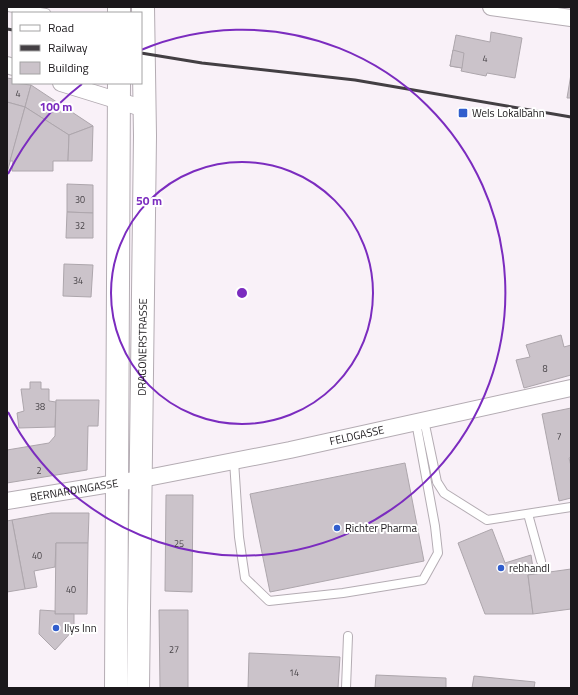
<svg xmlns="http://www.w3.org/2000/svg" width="578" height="695" viewBox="0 0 578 695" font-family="'Titillium Web',sans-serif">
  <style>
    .building { fill: #cbc3ca; stroke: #ada6ac }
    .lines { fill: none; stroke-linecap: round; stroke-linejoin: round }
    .service-casing { stroke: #b4acb3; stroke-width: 10 }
    .minor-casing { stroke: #b4acb3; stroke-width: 18 }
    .secondary-casing { stroke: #b4acb3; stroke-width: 24 }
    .service { stroke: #fff; stroke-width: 8 }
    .minor { stroke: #fff; stroke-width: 16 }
    .secondary { stroke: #fff; stroke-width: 22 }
    .rail { stroke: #433f43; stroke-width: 3 }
    .ring { fill: none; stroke: #7b2cbf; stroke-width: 2 }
    .poi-dot { fill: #315ecd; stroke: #fff; stroke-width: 1.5 }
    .labels { text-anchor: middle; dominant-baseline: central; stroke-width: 4; stroke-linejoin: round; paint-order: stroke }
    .number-label { font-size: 9px; fill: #474347 }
    .poi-label { font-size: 11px; fill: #1b181b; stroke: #fff; text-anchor: start }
    .street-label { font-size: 11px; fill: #1b181b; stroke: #fff }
    .centre { fill: #7b2cbf; stroke: #fff; stroke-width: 2 }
    .ring-label { font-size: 12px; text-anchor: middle; font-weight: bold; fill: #7b2cbf; stroke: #fff; stroke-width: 4; stroke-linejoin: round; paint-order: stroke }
  </style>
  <rect width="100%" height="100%" fill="#f9f1f8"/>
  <g class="building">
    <polygon points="491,32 522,38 515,78 487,73 486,76 461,71 462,68 450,66 456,35 490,42"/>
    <polygon points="453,50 464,53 462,68 450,66"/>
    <polygon points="571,74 571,98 567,98"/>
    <polygon points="7,78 13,79 13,83 31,85 25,107 7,102"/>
    <polygon points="31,85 93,126 69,135 25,107"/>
    <polygon points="7,102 25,107 7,173"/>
    <polygon points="25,107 69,135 68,161 53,161 53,171 12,171 13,161 10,161"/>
    <polygon points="93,126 92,161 68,161 69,135"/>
    <polygon points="67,184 93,185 93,213 67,212"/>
    <polygon points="67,212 93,213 93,238 66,238"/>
    <polygon points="64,264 93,265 91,297 63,296"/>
    <polygon points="561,335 564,347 571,345 571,375 524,388 516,360 530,357 526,345"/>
    <polygon points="30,382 41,382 41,389 49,389 49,401 56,402 55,427 19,428 17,413 24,411 21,389 30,389"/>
    <polygon points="56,400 99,400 98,426 88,426 87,470 7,483 7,450 49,443 55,436"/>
    <polygon points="571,408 571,457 569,458 571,466 571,498 559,501 542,414"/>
    <polygon points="405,463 424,561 270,592 250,494"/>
    <polygon points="166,495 193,495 192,592 165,591"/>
    <polygon points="51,513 89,513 88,543 56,543 55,567 34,571 37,587 25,589 12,520"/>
    <polygon points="12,520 25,589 7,592 7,521"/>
    <polygon points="492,529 505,563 531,555 534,574 528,575 533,614 485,614 458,543"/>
    <polygon points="56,543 88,543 87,614 55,614"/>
    <polygon points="571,569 571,609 533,614 528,575"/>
    <polygon points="40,610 55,611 55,614 74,614 74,629 55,650 39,634"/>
    <polygon points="159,610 188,610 188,688 160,688"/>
    <polygon points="249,653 340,657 338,688 248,688"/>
    <polygon points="376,675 446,678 446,688 375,688"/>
    <polygon points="474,676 535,682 534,688 472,688"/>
  </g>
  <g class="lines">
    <defs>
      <g id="service">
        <polyline points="8,7 46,13"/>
        <polyline points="424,420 437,482 444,493 487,520 571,507"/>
        <polyline points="234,461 239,537 245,578 269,601 343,593 423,580 438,553 435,526 416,422"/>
        <polyline points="528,514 541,561"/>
        <polyline points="346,688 348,636"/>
      </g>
      <g id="minor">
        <polyline points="491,7 571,18"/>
        <polyline points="7,65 13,67"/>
        <polyline points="61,83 145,109"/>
        <path id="s1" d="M7,501L147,478L290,450L571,388"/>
      </g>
      <g id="secondary">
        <polyline points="119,13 119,7"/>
        <polyline points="116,688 119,83"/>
        <path id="s2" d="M138,688L145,136L143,7"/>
      </g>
    </defs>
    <use href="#service" class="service-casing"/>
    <use href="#minor" class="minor-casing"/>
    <use href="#secondary" class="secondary-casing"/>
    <use href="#service" class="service"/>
    <use href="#minor" class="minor"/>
    <use href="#secondary" class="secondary"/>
    <g class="rail">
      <polyline points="7,29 13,30"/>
      <polyline points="141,53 202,63 355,80 571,117"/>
    </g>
  </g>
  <g class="ring">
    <circle cx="242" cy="293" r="131"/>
    <path d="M8 174A263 263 0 0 1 82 84M141 50A263 263 0 1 1 8 412"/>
  </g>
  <g class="poi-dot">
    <rect x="458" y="108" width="10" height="10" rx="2"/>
    <circle cx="337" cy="528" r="4"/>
    <circle cx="501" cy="568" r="4"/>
    <circle cx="56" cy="628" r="4"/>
  </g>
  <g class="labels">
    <g class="number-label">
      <text x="485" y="58">4</text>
      <text x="18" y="93">4</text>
      <text x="80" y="199">30</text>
      <text x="80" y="225">32</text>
      <text x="78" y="280">34</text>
      <text x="545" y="368">8</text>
      <text x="40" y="406">38</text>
      <text x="559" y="436">7</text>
      <text x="39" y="470">2</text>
      <text x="179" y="543">25</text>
      <text x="37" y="555">40</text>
      <text x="71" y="589">40</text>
      <text x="174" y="649">27</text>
      <text x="294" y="672">14</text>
    </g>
    <g class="poi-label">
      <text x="472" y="113">Wels Lokalbahn</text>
      <text x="345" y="528">Richter Pharma</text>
      <text x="509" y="568">rebhandl</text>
      <text x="64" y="628">Ilys Inn</text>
    </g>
    <g class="street-label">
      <text stroke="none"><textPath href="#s2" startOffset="341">DRAGONERSTRASSE</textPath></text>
      <text stroke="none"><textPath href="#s1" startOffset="356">FELDGASSE</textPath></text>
      <text stroke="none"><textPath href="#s1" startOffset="68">BERNARDINGASSE</textPath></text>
    </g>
  </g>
  <circle cx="242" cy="293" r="6" class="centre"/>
  <g class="ring-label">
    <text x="56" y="111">100 m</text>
    <text x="149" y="205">50 m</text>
  </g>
  <rect width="578" height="695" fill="none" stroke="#1b181b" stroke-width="16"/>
  <rect x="12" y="12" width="130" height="72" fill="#ffffff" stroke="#a4a3a4"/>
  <rect x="20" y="25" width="20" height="6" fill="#ffffff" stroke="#a4a3a4"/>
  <text x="48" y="32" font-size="12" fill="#1b181b">Road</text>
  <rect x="20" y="45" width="20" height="6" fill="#433f43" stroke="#a4a3a4"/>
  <text x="48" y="52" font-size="12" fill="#1b181b">Railway</text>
  <rect x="20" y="62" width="20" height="12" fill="#cbc3ca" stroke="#a4a3a4"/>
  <text x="48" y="72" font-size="12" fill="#1b181b">Building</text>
</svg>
